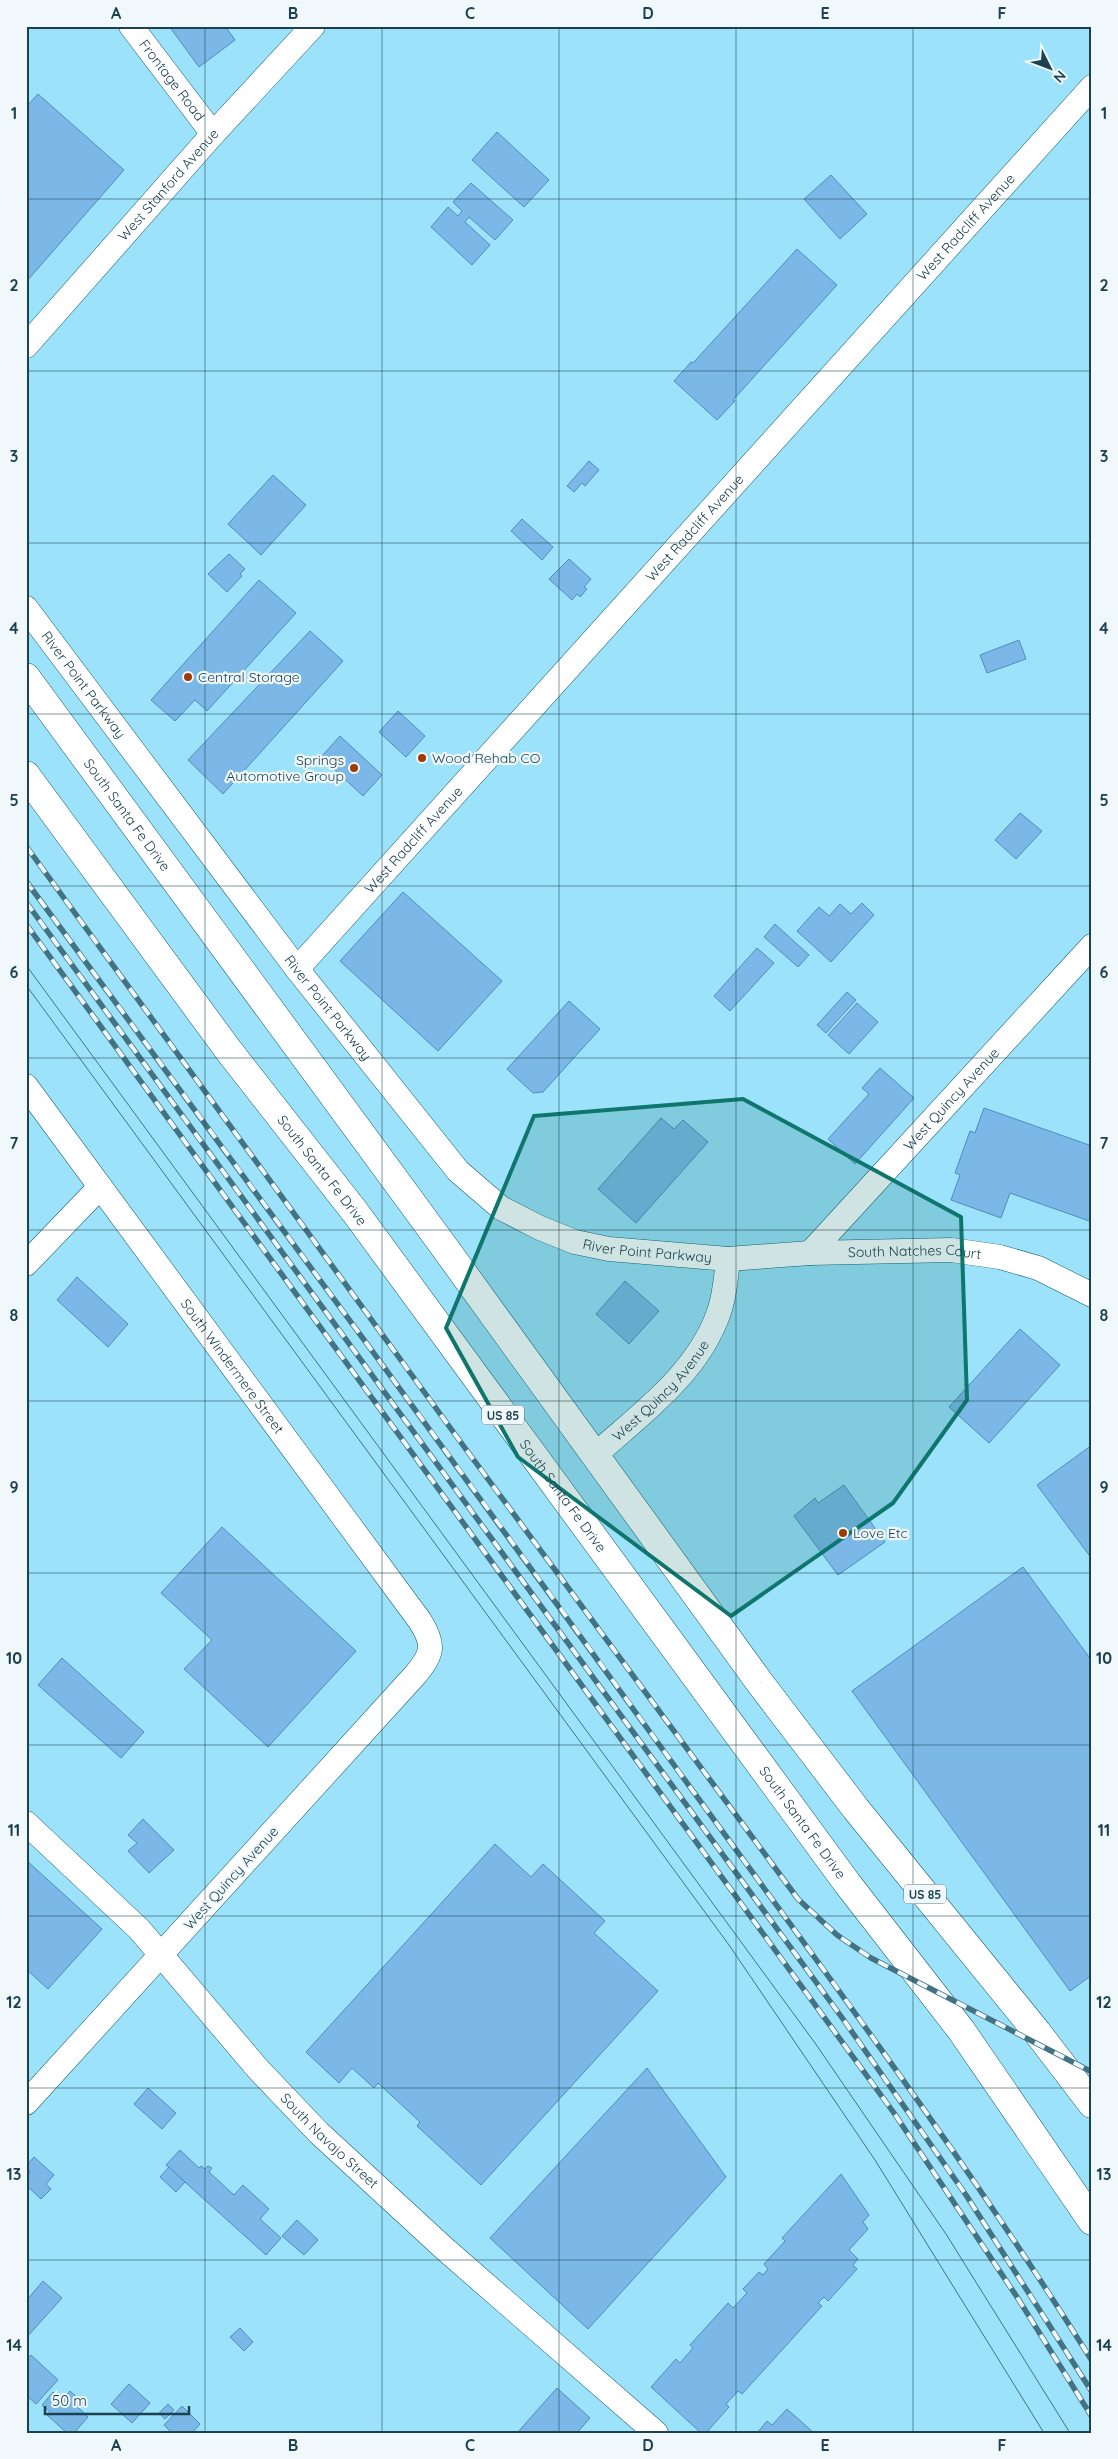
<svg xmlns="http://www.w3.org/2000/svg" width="1118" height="2459" viewBox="0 0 1118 2459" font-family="Quicksand,sans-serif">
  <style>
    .building { fill: #7bb8e7; stroke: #4e8cbb }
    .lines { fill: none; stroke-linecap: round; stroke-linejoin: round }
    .minor-casing { stroke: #135e74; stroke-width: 25 }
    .highway-casing { stroke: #135e74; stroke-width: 29 }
    .minor { stroke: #fff; stroke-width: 24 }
    .highway { stroke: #fff; stroke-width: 28 }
    .tram { stroke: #437383; stroke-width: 1 }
    .rail-casing { stroke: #437383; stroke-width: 5.5 }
    .rail { stroke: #f0f8fb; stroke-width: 4; stroke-dasharray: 11; stroke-linecap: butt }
    .marked { fill: #0f766e; fill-opacity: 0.2; stroke: #0f766e; stroke-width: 4; stroke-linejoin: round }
    .grid { fill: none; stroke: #1c424f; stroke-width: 1; stroke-opacity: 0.55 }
    .poi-dot { fill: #9e3b00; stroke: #f0f8fb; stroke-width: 2 }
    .labels { text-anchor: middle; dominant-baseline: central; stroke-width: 4.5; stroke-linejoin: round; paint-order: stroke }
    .shield { fill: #f0f8fb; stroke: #5c7983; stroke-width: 1 }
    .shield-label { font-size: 12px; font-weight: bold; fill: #1c424f }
    .street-label { font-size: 14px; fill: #1c424f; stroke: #f0f8fb }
    .poi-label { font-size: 14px; fill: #1c424f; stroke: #f0f8fb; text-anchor: start }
    .neatline { fill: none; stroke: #1c424f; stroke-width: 2 }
    .grid-label { font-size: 16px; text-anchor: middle; font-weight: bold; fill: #1c424f }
  </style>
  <rect width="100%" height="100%" fill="#9de2fb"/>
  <g class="building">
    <polygon points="169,26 225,26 235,40 199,67"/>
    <polygon points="38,94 124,170 26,282 26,107"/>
    <polygon points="497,132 549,180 524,207 472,160"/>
    <polygon points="831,175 867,214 840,239 804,199"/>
    <polygon points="471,183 513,220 495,240 469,217 465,222 490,245 472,265 431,227 448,207 458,216 462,211 453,202"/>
    <polygon points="797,249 837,285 733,400 735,401 717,420 674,381 691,362 693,363"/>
    <polygon points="589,461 599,470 585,486 582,483 574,492 567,486"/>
    <polygon points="273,475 306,505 261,555 228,524"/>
    <polygon points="522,519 553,547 542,560 511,531"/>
    <polygon points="229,554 245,569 240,574 242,576 227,592 208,574"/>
    <polygon points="569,559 591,579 584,587 587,589 580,597 577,594 572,600 549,579"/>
    <polygon points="259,580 296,613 207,711 195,700 175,721 151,700"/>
    <polygon points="310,631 343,661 223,794 188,760"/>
    <polygon points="1019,640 1026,659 987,673 980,655"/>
    <polygon points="398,711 425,736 406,757 379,732"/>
    <polygon points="340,736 382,775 363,796 321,757"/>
    <polygon points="1020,813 1042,831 1016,859 995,840"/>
    <polygon points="403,892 502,981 438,1051 340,961"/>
    <polygon points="862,903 874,915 831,962 797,931 819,907 829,916 840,904 851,914"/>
    <polygon points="775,924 809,955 798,967 764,937"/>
    <polygon points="757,948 774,963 730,1011 714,996"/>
    <polygon points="847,992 856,1000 826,1033 817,1025"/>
    <polygon points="569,1001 600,1029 543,1092 533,1093 507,1069"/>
    <polygon points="857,1003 878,1022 849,1054 828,1035"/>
    <polygon points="880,1068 914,1098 855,1164 828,1139 869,1094 862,1088"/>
    <polygon points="984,1108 1092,1146 1092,1222 1010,1193 1001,1218 951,1200 960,1175 955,1173 970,1131 975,1133"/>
    <polygon points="661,1118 674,1129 683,1120 708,1142 636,1223 598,1189"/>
    <polygon points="77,1277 128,1324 108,1347 57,1300"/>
    <polygon points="625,1281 659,1311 629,1344 596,1314"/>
    <polygon points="1020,1329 1060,1365 989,1443 949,1407"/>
    <polygon points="1092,1445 1092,1559 1037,1485"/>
    <polygon points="844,1485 885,1542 838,1575 794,1516 815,1498 818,1503"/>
    <polygon points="222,1527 356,1651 268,1747 184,1669 212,1640 161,1593"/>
    <polygon points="1023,1567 1092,1661 1092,1975 1070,1991 852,1691"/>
    <polygon points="62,1658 144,1732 121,1758 38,1685"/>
    <polygon points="143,1819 174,1850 149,1873 128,1851 137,1843 128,1835"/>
    <polygon points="495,1844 531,1877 543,1864 605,1921 594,1933 658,1991 481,2185 417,2126 420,2122 378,2083 374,2088 352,2068 339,2083 306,2052"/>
    <polygon points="26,1860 102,1929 48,1989 26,1969"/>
    <polygon points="647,2068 726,2177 588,2329 490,2238"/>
    <polygon points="148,2088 176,2113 162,2129 134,2104"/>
    <polygon points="180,2150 199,2168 201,2166 205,2169 208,2166 212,2168 209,2172 234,2195 243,2185 269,2209 260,2219 281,2238 266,2255 166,2165"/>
    <polygon points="34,2157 54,2175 46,2184 51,2189 41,2199 26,2185 26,2176 30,2172 26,2166"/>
    <polygon points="169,2167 185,2182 176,2192 160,2177"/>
    <polygon points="841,2174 869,2215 863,2222 868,2229 849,2250 858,2259 853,2265 857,2269 828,2301 824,2297 818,2303 822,2306 742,2394 738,2391 726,2404 729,2407 706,2433 701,2433 651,2387 676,2359 680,2363 693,2348 690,2345 728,2303 733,2308 747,2293 743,2289 759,2272 763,2275 768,2269 764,2264 785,2241 782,2238"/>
    <polygon points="297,2220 318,2240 304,2255 282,2236"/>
    <polygon points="43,2281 62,2298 26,2338 26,2309 29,2305 26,2301"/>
    <polygon points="240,2328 253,2342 244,2351 230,2337"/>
    <polygon points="31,2355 58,2380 36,2404 26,2395 26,2360"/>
    <polygon points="129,2384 150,2403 132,2423 111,2404"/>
    <polygon points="557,2388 590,2418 577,2433 517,2433"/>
    <polygon points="70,2391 83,2403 79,2408 88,2417 74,2433 67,2433 47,2415 50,2412 42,2405 53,2392 62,2400"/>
    <polygon points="168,2404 174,2410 165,2419 159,2413"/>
    <polygon points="182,2406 200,2424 192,2433 172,2433 164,2425"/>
    <polygon points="787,2409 814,2433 757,2433 767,2421 772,2425"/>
  </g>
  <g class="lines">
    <defs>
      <g id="minor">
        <path id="s1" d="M131,26L213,134"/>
        <path id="s2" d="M26,346L213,134L313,26"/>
        <path id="s3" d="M26,608L297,969L458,1171L501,1208L540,1228L575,1242L609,1249L728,1259L810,1253L951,1250L1000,1257L1038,1268L1092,1295"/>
        <path id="s4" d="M297,969L1092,87"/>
        <path id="s5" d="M26,1086L420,1621C435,1645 433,1653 416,1674L26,2103"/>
        <path id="s6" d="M810,1253L1092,946"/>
        <polyline points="26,1264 100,1187"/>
        <path id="s7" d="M596,1454C642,1413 698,1373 719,1312C725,1295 726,1277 728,1259"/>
        <path id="s8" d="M26,1823L139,1929L258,2069L319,2133L446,2250L656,2433"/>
      </g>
      <g id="highway">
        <path id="s9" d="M26,677L437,1237L760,1683L856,1809L1037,2032L1092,2104"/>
        <path id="s10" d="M26,775L229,1051L355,1212L847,1883L961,2030L1092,2221"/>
      </g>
    </defs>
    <use href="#minor" class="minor-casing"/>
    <use href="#highway" class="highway-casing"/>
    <use href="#minor" class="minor"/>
    <use href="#highway" class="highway"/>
    <g class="tram">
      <polyline points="26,965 815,2043 946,2234 1070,2433"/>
      <polyline points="26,985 729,1945 875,2160 1044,2433"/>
    </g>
    <defs>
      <g id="rail">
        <polyline points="26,846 465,1448 798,1899 837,1935 871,1958 1092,2072"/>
        <path d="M26,881C246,1179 465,1476 682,1776C822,1968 966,2159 1092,2361"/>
        <polyline points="26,902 843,2019 966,2195 1092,2392"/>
        <polyline points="26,924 894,2113 1017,2297 1092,2417"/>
      </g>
    </defs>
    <use href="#rail" class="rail-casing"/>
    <use href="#rail" class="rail"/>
  </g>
  <path class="marked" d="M743,1099L961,1217L967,1400L893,1503L731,1616L518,1457L446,1328L534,1116Z"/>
  <path class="grid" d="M205,26V2433M382,26V2433M559,26V2433M736,26V2433M913,26V2433M26,199H1092M26,371H1092M26,543H1092M26,714H1092M26,886H1092M26,1058H1092M26,1230H1092M26,1401H1092M26,1573H1092M26,1745H1092M26,1916H1092M26,2088H1092M26,2260H1092"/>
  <g class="poi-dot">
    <circle cx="188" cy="677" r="5"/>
    <circle cx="422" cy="758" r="5"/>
    <circle cx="354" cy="768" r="5"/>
    <circle cx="843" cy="1533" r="5"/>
  </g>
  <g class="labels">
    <g class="shield">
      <rect x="482" y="1405.5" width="42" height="19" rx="4"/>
      <rect x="904" y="1884.5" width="42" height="19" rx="4"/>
    </g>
    <g class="shield-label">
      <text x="503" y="1415">US 85</text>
      <text x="925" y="1894">US 85</text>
    </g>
    <g class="street-label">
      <text stroke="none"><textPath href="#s1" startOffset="68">Frontage Road</textPath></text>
      <text stroke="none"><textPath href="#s2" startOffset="215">West Stanford Avenue</textPath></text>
      <text stroke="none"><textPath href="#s4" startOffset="999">West Radcliff Avenue</textPath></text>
      <text stroke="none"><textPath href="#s4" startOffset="594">West Radcliff Avenue</textPath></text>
      <text stroke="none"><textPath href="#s3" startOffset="96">River Point Parkway</textPath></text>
      <text stroke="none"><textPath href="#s9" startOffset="171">South Santa Fe Drive</textPath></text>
      <text stroke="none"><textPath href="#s4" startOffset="174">West Radcliff Avenue</textPath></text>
      <text stroke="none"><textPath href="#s3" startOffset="501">River Point Parkway</textPath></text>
      <text stroke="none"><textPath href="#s6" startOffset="209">West Quincy Avenue</textPath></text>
      <text stroke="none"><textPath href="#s10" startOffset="494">South Santa Fe Drive</textPath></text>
      <text stroke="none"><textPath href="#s3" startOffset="921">River Point Parkway</textPath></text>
      <text stroke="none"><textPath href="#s3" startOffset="1189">South Natches Court</textPath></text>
      <text stroke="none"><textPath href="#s5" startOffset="348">South Windermere Street</textPath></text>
      <text stroke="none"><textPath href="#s7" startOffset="91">West Quincy Avenue</textPath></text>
      <text stroke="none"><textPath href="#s10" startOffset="899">South Santa Fe Drive</textPath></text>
      <text stroke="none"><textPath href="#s10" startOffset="1304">South Santa Fe Drive</textPath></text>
      <text transform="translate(231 1878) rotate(-48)">West Quincy Avenue</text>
      <text stroke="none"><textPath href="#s8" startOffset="440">South Navajo Street</textPath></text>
    </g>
    <g class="poi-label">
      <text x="198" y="677">Central Storage</text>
      <text x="432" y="758">Wood Rehab CO</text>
      <text x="344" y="760" text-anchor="end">Springs<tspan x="344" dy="16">Automotive Group</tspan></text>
      <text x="853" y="1533">Love Etc</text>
    </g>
  </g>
  <rect width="1118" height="2459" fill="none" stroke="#f0f8fb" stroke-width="55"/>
  <g transform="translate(1050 68) rotate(132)" stroke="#f0f8fb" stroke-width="4" paint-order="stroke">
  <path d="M0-4L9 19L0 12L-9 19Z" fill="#1c424f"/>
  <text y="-8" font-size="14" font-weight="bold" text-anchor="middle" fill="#1c424f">N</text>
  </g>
  <path d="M45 2406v8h144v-8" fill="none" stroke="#1c424f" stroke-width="2.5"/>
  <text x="52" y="2406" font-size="15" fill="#1c424f" stroke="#f0f8fb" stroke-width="4" paint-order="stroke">50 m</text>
  <rect x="28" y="28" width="1062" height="2404" class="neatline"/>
  <g class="grid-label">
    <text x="116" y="19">A</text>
    <text x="293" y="19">B</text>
    <text x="470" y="19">C</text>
    <text x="648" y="19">D</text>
    <text x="825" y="19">E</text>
    <text x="1002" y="19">F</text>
    <text x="14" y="119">1</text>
    <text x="1104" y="119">1</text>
    <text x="14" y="291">2</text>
    <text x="1104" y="291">2</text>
    <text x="14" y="462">3</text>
    <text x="1104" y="462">3</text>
    <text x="14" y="634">4</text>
    <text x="1104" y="634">4</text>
    <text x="14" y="806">5</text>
    <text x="1104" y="806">5</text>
    <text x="14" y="978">6</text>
    <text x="1104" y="978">6</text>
    <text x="14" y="1149">7</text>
    <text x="1104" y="1149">7</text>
    <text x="14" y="1321">8</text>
    <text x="1104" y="1321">8</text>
    <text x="14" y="1493">9</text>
    <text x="1104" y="1493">9</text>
    <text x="14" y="1664">10</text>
    <text x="1104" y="1664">10</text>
    <text x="14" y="1836">11</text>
    <text x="1104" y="1836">11</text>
    <text x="14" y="2008">12</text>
    <text x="1104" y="2008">12</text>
    <text x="14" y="2180">13</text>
    <text x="1104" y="2180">13</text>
    <text x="14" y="2351">14</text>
    <text x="1104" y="2351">14</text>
    <text x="116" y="2451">A</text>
    <text x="293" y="2451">B</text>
    <text x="470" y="2451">C</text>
    <text x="648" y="2451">D</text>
    <text x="825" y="2451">E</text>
    <text x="1002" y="2451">F</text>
  </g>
</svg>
